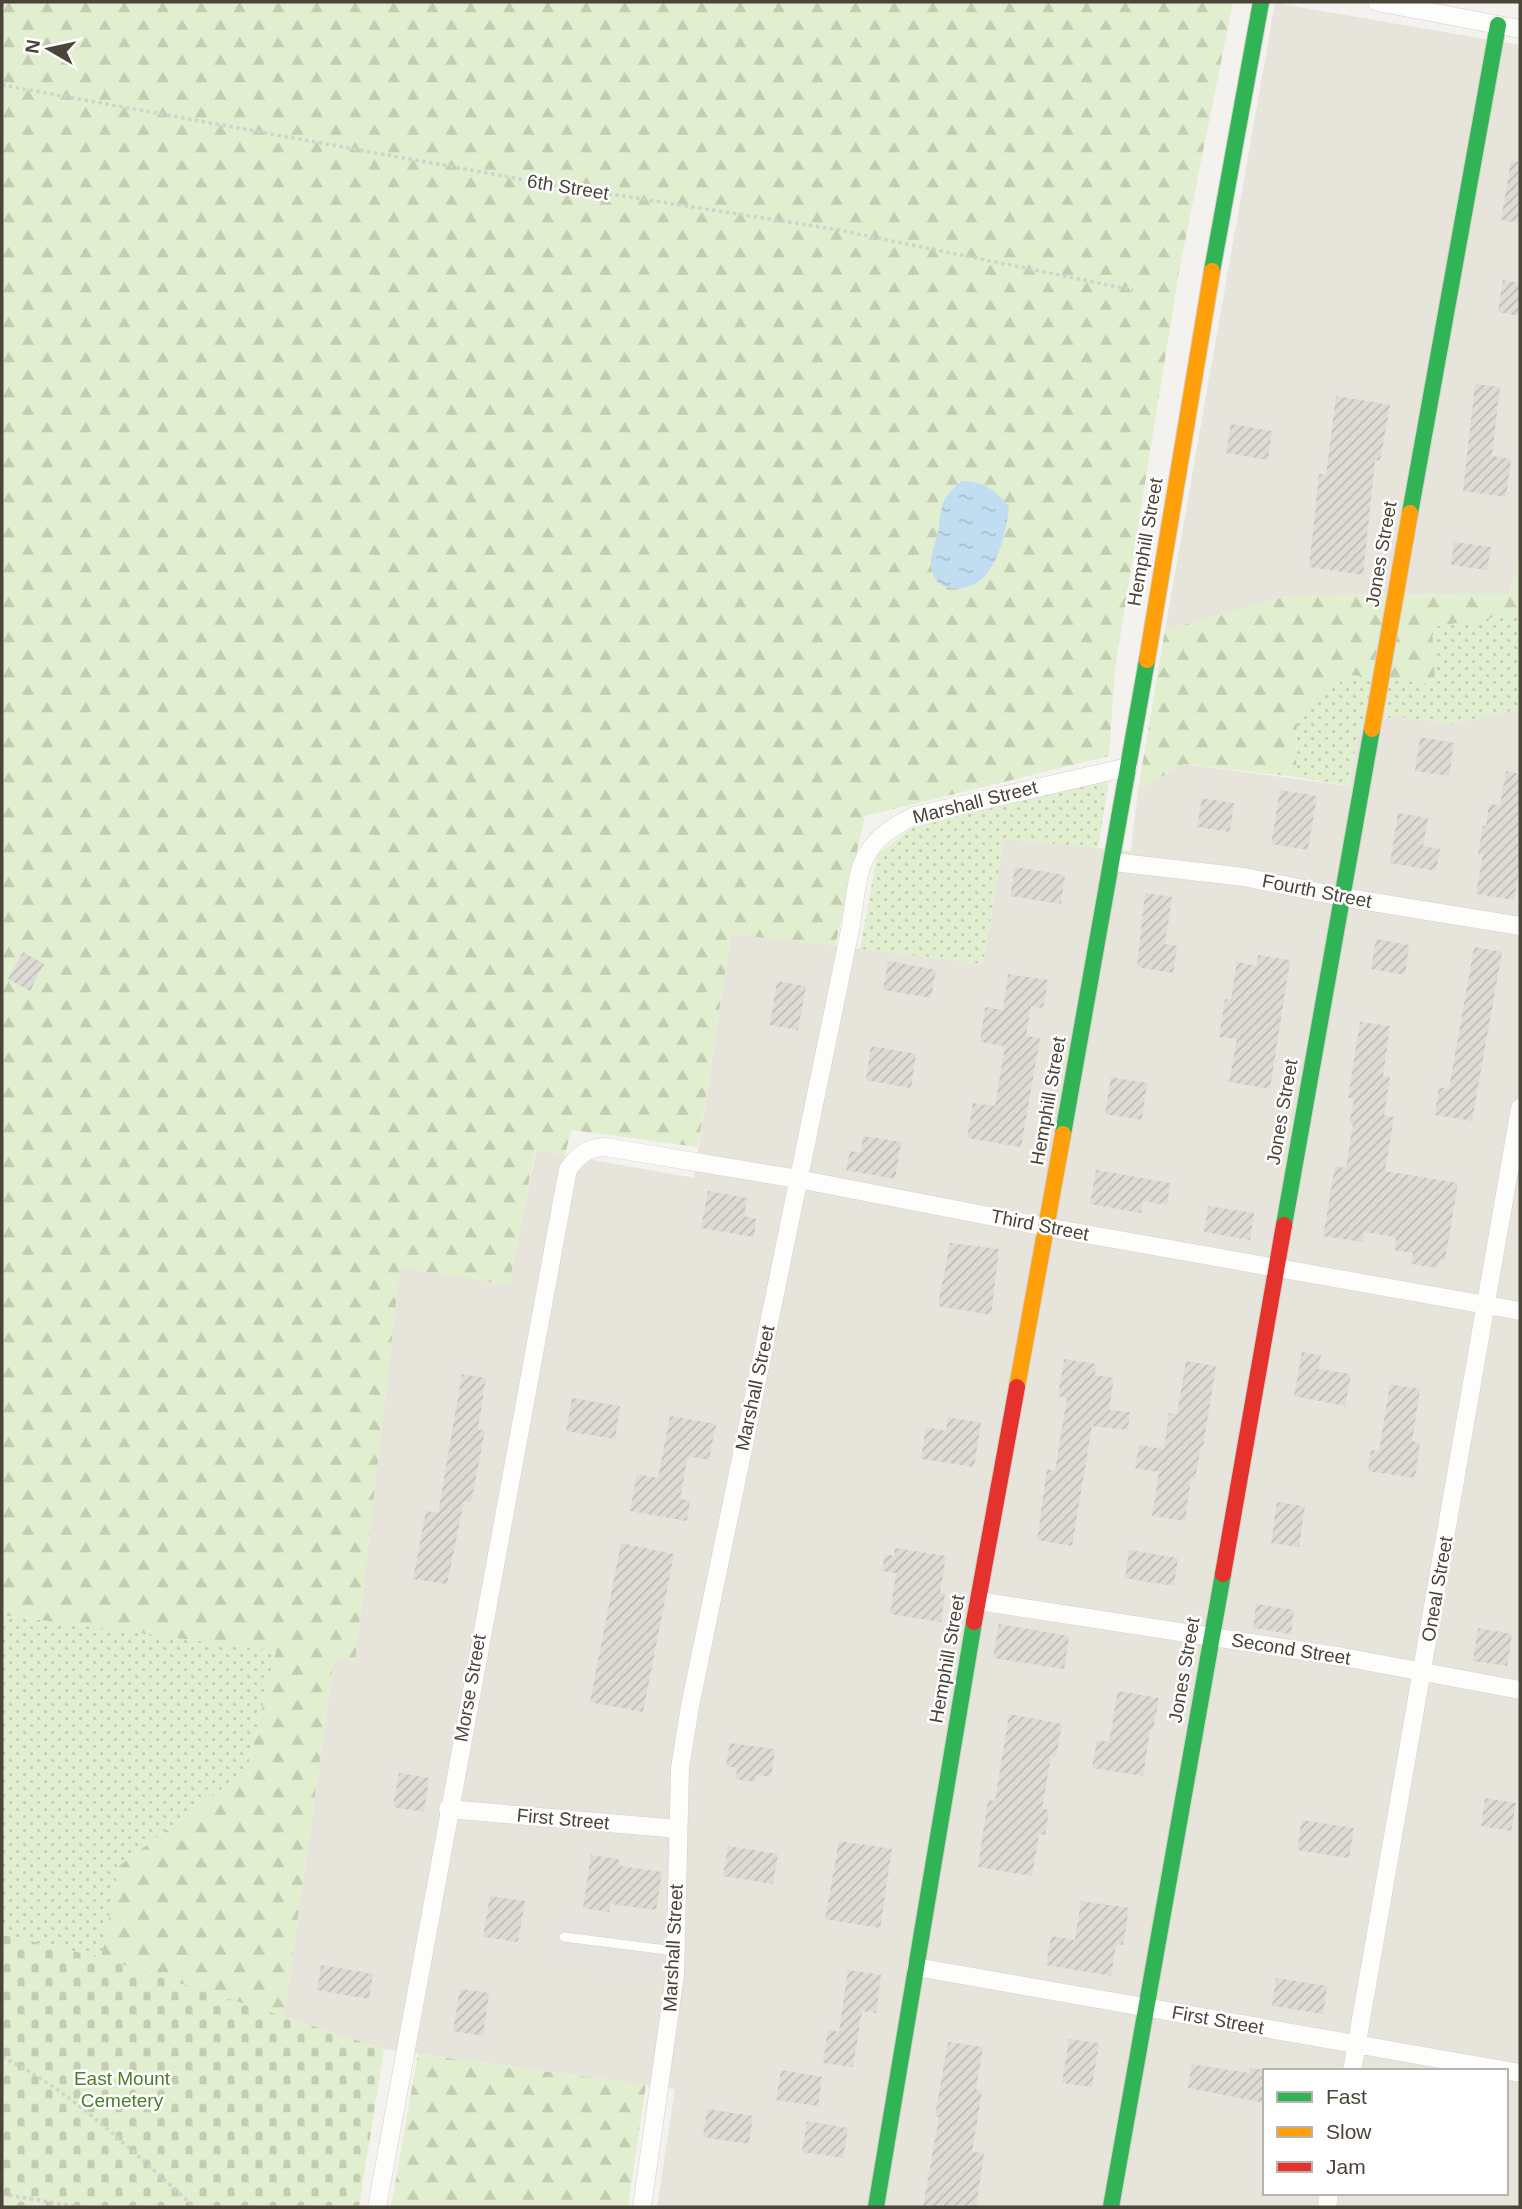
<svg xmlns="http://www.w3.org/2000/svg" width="1522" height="2209" viewBox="0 0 1522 2209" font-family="Arial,sans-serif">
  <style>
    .residential { fill: #e7e4dc; fill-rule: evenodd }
    .grass { fill: url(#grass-dots) }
    .forest { fill: url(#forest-firs) }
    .cemetery { fill: url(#cemetery-stones) }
    .parking { fill: #e6e3df }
    .water { fill: url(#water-ripples) }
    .building { fill: url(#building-hatch) }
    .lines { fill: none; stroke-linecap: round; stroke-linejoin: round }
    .lane-casing { stroke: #d2d0cb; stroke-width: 10 }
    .street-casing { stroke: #d2d0cb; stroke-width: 19 }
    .fast-casing { stroke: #d3cfc5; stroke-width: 18 }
    .slow-casing { stroke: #d3cfc5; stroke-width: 18 }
    .jam-casing { stroke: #d3cfc5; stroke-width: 18 }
    .path { stroke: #d3d2cc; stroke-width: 3.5; stroke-dasharray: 3.5 3.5; stroke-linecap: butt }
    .lane { stroke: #fdfdfc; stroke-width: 9 }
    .street { stroke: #fdfdfc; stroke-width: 18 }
    .fast { stroke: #30b455; stroke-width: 16 }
    .slow { stroke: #ff9f0a; stroke-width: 16 }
    .jam { stroke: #e5322d; stroke-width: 16 }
    .labels { text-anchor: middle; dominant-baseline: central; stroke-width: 5; stroke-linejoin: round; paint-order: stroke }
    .street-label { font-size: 19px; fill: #4b4439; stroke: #fff }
    .park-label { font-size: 19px; fill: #4a7f2a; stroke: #fff }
  </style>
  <defs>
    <pattern id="grass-dots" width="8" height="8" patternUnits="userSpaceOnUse" patternTransform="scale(1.75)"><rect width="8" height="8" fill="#e1eecf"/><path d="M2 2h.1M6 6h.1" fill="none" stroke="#c3cdb2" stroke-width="1.8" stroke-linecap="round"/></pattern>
    <pattern id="forest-firs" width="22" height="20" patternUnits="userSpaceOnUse" patternTransform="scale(1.75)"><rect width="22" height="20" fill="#e1eecf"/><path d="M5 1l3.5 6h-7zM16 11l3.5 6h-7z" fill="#c3cdb2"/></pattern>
    <pattern id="cemetery-stones" width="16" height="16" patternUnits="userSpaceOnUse" patternTransform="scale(1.75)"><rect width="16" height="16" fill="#e1eecf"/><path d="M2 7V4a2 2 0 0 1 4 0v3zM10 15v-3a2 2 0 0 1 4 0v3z" fill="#c3cdb2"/></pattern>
    <pattern id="water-ripples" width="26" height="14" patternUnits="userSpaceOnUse" patternTransform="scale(1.75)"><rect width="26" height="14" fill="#c0ddf1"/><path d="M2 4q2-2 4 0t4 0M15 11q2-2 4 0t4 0" fill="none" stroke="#a6bfcf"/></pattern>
    <pattern id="building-hatch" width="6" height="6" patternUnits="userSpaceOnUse" patternTransform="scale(1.75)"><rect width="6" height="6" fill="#dedbd6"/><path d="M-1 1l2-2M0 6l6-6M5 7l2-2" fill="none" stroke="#c0bdb8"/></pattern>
  </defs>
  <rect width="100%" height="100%" fill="#f4f2ee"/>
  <g class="residential">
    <polygon points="1275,3 1520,45 1520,555 1509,594 1291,595 1165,630"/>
    <path d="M1520,709V2207H657L675,2089L384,2049L284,2017L334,1659L355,1661L400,1267L509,1284L536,1150L694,1178L731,933L983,964L1004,839L1131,851L1138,790L1183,764L1349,786L1358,730L1394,716L1453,724ZM1265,2071H1506V2193H1265Z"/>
  </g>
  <g class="grass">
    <polygon points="1520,613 1520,709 1453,724 1394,716 1358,730 1349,786 1296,777 1297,714 1350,675 1435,684 1431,627"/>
    <polygon points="1109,780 1098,848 1004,839 983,964 860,949 877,855 913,827"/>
    <polygon points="2,1615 276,1651 247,1770 119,1866 101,1958 2,1934"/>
  </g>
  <g class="forest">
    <polygon points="2,2 1233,2 1180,266 1115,669 1109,756 865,816 835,946 731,934 698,1147 571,1130 565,1155 535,1150 509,1285 400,1268 355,1661 334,1659 284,2017 101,1958 119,1866 247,1770 276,1651 2,1615"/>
    <polygon points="1520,555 1520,613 1432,627 1435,684 1350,675 1297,714 1296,777 1184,764 1138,790 1165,630 1291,595 1509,594"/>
    <polygon points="418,2054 646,2085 628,2207 391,2207"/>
  </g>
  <polygon class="cemetery" points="2,1934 102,1958 384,2049 359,2207 2,2207"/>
  <polygon class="parking" points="565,1912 668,1923 663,1975 559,1964"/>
  <path class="water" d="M962,481C984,482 994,489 1009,506C1007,527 1000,561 984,577C968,594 932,594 931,565C930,554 936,543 938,533C942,506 939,500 962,481Z"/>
  <g class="building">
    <polygon points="1511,161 1520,162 1520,223 1501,220"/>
    <polygon points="1503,280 1520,283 1520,316 1498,312"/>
    <polygon points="1475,384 1500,387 1492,456 1511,459 1506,497 1463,491"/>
    <polygon points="1336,396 1390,405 1380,461 1375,460 1363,575 1309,567 1319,474 1326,475"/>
    <polygon points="1231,424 1272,431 1268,460 1226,453"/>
    <polygon points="1454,542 1491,547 1487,570 1451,565"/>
    <polygon points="1420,737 1454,743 1449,776 1415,771"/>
    <polygon points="1506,771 1520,774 1520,863 1514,900 1476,894 1483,854 1478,854 1483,826 1486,826 1489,804 1500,805"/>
    <polygon points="1280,790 1317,796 1308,850 1271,844"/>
    <polygon points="1202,798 1234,803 1230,832 1197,827"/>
    <polygon points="1398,813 1428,818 1423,846 1440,849 1436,871 1390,863"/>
    <polygon points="1015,867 1065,875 1061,904 1010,896"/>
    <polygon points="1145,893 1172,897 1165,944 1177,946 1173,973 1137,967"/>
    <polygon points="1376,939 1409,945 1405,975 1371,969"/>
    <polygon points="1474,947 1502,952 1472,1121 1435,1115 1439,1087 1449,1089"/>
    <polygon points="23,952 44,964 30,991 8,979"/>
    <polygon points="1258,955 1290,960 1270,1089 1229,1082 1237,1039 1219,1037 1225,999 1231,1000 1237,962 1256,966"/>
    <polygon points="888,961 936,970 931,998 883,990"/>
    <polygon points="1008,974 1048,980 1043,1008 1031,1006 1026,1036 1040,1038 1021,1147 967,1138 973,1103 995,1106 1005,1046 980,1042 985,1007 1003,1010"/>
    <polygon points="777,981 806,986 798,1030 770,1025"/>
    <polygon points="1360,1022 1390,1026 1383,1076 1390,1077 1384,1115 1394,1117 1385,1171 1458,1183 1445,1260 1440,1259 1438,1268 1411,1264 1413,1253 1394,1250 1396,1237 1364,1232 1362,1242 1323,1236 1335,1166 1346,1168 1353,1124 1349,1124 1354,1099 1348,1098"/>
    <polygon points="871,1046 916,1054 911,1088 866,1080"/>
    <polygon points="1111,1077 1147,1083 1142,1120 1105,1114"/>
    <polygon points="863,1136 901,1142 895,1179 846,1170 850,1151 861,1153"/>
    <polygon points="1096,1170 1170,1183 1167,1205 1143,1201 1141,1213 1090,1204"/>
    <polygon points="708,1191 747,1198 744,1216 756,1219 754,1237 701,1228"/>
    <polygon points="1208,1206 1254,1213 1250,1240 1204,1232"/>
    <polygon points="950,1243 999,1249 991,1315 938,1306"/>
    <polygon points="1302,1352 1321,1355 1318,1369 1351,1374 1345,1406 1294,1396"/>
    <polygon points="1064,1359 1096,1364 1095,1375 1114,1378 1109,1410 1130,1412 1128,1430 1092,1426 1072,1546 1037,1540 1047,1469 1055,1471 1067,1398 1058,1396"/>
    <polygon points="1186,1361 1216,1366 1203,1446 1201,1446 1195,1478 1191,1477 1185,1521 1152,1516 1159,1472 1135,1468 1139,1445 1164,1449 1169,1413 1177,1414"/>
    <polygon points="462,1374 486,1378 478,1429 485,1431 471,1502 464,1501 447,1584 413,1579 426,1511 438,1513"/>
    <polygon points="1390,1384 1420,1389 1412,1441 1420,1443 1415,1478 1368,1471 1371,1450 1379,1451"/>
    <polygon points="572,1398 620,1406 615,1439 566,1431"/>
    <polygon points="670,1416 716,1424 709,1460 688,1456 680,1499 690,1501 687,1521 630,1511 637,1474 658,1478"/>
    <polygon points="948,1417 981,1423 974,1467 921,1459 926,1427 946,1431"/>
    <polygon points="1277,1502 1305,1506 1299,1547 1271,1543"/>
    <polygon points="621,1543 674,1554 643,1712 590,1702"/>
    <polygon points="895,1548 946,1556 940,1593 945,1593 941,1622 890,1614 896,1573 882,1571 885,1554 894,1556"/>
    <polygon points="1129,1550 1178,1558 1174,1586 1125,1578"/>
    <polygon points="1256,1604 1294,1610 1291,1634 1253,1628"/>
    <polygon points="999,1624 1069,1636 1064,1669 993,1658"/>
    <polygon points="1478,1628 1512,1634 1507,1666 1473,1661"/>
    <polygon points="1118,1691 1159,1698 1153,1730 1150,1730 1143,1776 1092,1768 1097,1740 1109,1742"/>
    <polygon points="1009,1714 1062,1724 1056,1757 1051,1756 1042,1809 1049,1810 1045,1835 1039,1834 1032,1876 978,1867 988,1800 995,1801"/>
    <polygon points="730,1743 775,1749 771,1777 756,1775 755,1782 736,1779 737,1768 726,1766"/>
    <polygon points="399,1773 429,1778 424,1812 393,1807"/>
    <polygon points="1485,1798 1516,1803 1511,1831 1481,1826"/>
    <polygon points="1302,1820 1354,1828 1349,1858 1297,1850"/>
    <polygon points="839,1841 892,1849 880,1928 825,1919"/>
    <polygon points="728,1846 778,1854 773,1884 723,1876"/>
    <polygon points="591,1855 619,1859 619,1866 662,1872 656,1910 610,1904 609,1912 583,1908"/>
    <polygon points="490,1896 525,1901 518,1942 483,1937"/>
    <polygon points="1081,1901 1129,1908 1123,1945 1116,1944 1111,1976 1046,1965 1051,1936 1075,1940"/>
    <polygon points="321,1965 373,1974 369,1999 317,1990"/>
    <polygon points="848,1970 881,1975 876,2013 862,2011 853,2067 823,2063 828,2030 839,2032"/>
    <polygon points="1276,1978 1327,1986 1323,2014 1272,2006"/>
    <polygon points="460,1989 489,1993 483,2036 453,2031"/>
    <polygon points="1069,2039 1099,2043 1092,2087 1062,2083"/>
    <polygon points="948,2042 983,2047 976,2090 982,2091 972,2152 984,2153 976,2207 923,2207 939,2117 935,2117"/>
    <polygon points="1192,2064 1249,2073 1250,2068 1265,2070 1265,2103 1188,2088"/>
    <polygon points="781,2070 822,2077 818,2106 776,2100"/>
    <polygon points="707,2109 753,2116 749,2144 703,2137"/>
    <polygon points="807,2121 848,2128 843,2158 802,2152"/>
  </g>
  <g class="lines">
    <defs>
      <polyline id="lane" points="564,1937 675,1951"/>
      <g id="street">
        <polyline points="1377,2 1520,29"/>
        <polyline points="1113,862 1244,877 1342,897 1520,926"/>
        <polyline points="978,1601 1343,1657 1520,1690"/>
        <polyline points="448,1809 678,1829"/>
        <polyline points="916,1967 1520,2073"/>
        <polyline points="1352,2071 1520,1108"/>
        <path d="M377,2207L568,1169C579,1155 586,1148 605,1147L798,1179L1046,1227L1520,1311"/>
        <path d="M642,2207L675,1975L680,1768L690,1706L850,930C860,871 854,845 914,816L1128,767"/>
        <polyline points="1327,2207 1329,2193"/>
      </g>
      <g id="fast">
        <polyline points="1212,271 1261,2"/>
        <polyline points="1410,513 1498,25"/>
        <polyline points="1063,1134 1147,660"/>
        <polyline points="1284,1225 1372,729"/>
        <polyline points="876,2207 974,1622"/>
        <polyline points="1111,2207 1223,1574"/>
      </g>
      <g id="slow">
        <polyline points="1147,660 1212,271"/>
        <polyline points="1372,729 1410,513"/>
        <polyline points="1017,1387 1063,1134"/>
      </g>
      <g id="jam">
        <polyline points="1223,1574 1284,1225"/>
        <polyline points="974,1622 1017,1387"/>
      </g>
    </defs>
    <use href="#lane" class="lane-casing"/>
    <use href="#street" class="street-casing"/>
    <use href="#fast" class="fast-casing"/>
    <use href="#slow" class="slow-casing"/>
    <use href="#jam" class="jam-casing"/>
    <g class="path">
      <polyline points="2,85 547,184 833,229 1133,290"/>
      <path d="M2,2057C75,2092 134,2154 195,2207"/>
      <polyline points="2,2194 80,2207"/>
    </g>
    <use href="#lane" class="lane"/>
    <use href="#street" class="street"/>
    <use href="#fast" class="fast"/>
    <use href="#slow" class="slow"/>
    <use href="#jam" class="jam"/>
  </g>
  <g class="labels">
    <g class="street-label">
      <text transform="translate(568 187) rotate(9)">6th Street</text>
      <text transform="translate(1145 542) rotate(-80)">Hemphill Street</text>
      <text transform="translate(1381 554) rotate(-80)">Jones Street</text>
      <text transform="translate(975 802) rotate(-14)">Marshall Street</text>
      <text transform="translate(1317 891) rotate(11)">Fourth Street</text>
      <text transform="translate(1048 1101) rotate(-80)">Hemphill Street</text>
      <text transform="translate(1282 1112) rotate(-80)">Jones Street</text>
      <text transform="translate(1040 1225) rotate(11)">Third Street</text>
      <text transform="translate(755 1388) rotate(-78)">Marshall Street</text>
      <text transform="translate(1437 1589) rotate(-80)">Oneal Street</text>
      <text transform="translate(1291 1649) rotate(9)">Second Street</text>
      <text transform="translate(947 1659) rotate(-80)">Hemphill Street</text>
      <text transform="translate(1184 1670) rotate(-80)">Jones Street</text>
      <text transform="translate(470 1688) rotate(-80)">Morse Street</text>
      <text transform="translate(563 1819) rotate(5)">First Street</text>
      <text transform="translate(673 1948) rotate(-87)">Marshall Street</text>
      <text transform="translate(1218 2020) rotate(10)">First Street</text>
    </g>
    <g class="park-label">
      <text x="122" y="2078">East Mount<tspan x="122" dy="22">Cemetery</tspan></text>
    </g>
  </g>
  <rect width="1522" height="2209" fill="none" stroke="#4b4439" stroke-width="7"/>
  <rect x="1263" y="2069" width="245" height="126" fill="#ffffff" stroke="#b7b4b0" stroke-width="2"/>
  <rect x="1277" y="2092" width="35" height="10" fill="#30b455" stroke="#b7b4b0" stroke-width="2"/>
  <text x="1326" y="2104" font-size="21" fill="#4b4439">Fast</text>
  <rect x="1277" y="2127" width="35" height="10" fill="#ff9f0a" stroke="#b7b4b0" stroke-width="2"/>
  <text x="1326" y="2139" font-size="21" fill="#4b4439">Slow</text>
  <rect x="1277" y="2162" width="35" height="10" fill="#e5322d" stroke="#b7b4b0" stroke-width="2"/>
  <text x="1326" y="2174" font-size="21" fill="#4b4439">Jam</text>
  <g transform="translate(49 49) rotate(279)" stroke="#ffffff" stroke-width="5" paint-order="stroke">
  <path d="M0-5L12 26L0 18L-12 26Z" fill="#4b4439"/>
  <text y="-10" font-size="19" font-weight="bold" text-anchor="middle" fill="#4b4439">N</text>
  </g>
</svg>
